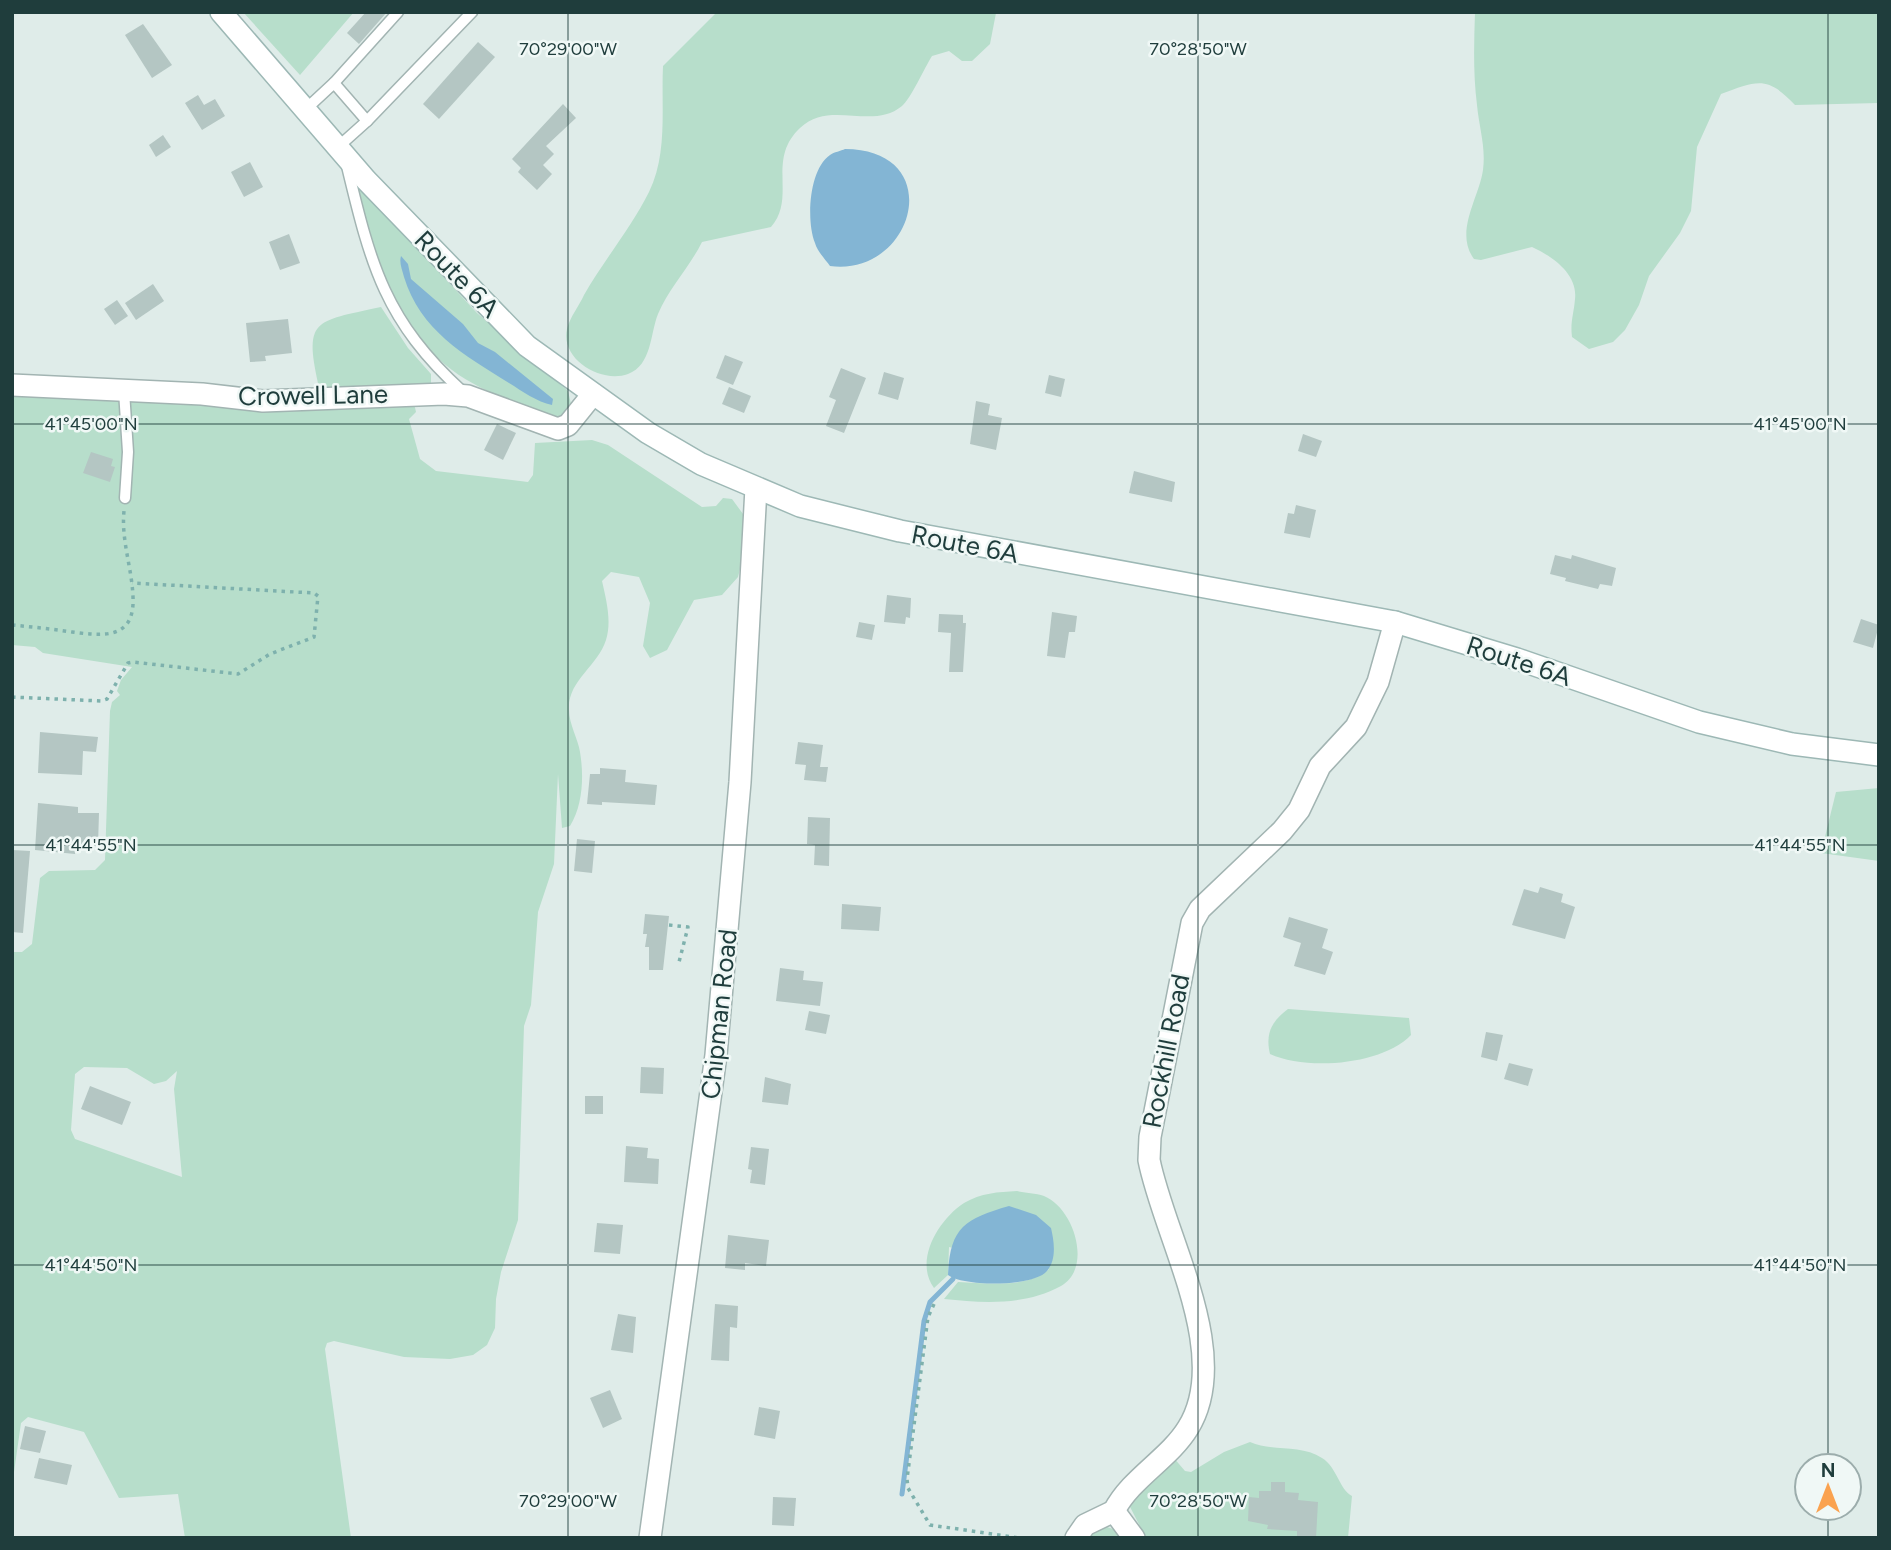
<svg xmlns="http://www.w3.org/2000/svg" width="1891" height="1550" viewBox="0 0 1891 1550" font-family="Figtree,sans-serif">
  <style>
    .green { fill: #b7decb; fill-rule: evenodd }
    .water { fill: #83b5d4 }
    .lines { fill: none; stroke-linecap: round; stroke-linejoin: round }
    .stream { stroke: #83b5d4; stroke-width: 5 }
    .building { fill: #b4c6c3 }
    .lane-casing { stroke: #a2b4b2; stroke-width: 13 }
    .street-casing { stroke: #a2b4b2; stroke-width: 24 }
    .secondary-casing { stroke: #9db8b5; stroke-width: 24 }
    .path { stroke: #7eb1ad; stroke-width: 3.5; stroke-dasharray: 3.5 5; stroke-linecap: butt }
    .lane { stroke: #fff; stroke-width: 10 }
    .street { stroke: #fff; stroke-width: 21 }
    .secondary { stroke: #fff; stroke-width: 21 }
    .ticks { fill: none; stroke: #1f3d3c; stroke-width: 2; stroke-opacity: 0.45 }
    .labels { text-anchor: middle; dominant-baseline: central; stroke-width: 5; stroke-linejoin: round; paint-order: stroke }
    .street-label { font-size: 26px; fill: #1f3d3c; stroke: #f0f8f6 }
    .ticks-label { font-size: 18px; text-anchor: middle; fill: #1f3d3c; stroke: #f0f8f6; stroke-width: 5; stroke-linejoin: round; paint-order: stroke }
  </style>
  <rect width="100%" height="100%" fill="#dfece9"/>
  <g class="green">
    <polygon points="243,12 354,12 300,75"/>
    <path d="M717,12L996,13L990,44L972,61H962L949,51L932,56C925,67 910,100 902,106C872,131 830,99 800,128C766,160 797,197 771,227L702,242C689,268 669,288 658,314C650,334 652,365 628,374C601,384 560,359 567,329C570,317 579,306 584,295C604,260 631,228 649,192C668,154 661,107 663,66Z"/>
    <path d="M1475,12H1879V103L1795,105C1767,75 1757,81 1721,94L1697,147L1691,211L1680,233L1649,276L1639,305L1625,330L1613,342L1589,349L1572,337C1570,322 1574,313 1575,299C1578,274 1552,256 1532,247L1481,260L1474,259C1454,232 1479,198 1483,170C1486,147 1479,127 1477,105C1473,74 1474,43 1475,12Z"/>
    <path d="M348,174L477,313L568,391L571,404L566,414L554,418C521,404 481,392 452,370C391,325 372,241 348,174Z"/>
    <path d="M381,307L408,348L431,374V388L320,391C303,318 313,322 381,307Z"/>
    <path d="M12,390L414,403L416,412L409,419L420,459L436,471L528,482L533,475L535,443L592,440L608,445L702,507L716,506L723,498L732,499L746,518L748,537L738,577L722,595L694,600L667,650L650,658L643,646L650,603L639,577L611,572L602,581C606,599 612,621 606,640C598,666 567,681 569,710C569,724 578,739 580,752C584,776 583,805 570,826L562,828L558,774L554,864L538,912L531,1005L524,1026L518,1220L501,1272L496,1299L495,1328L487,1345L473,1355L450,1359L404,1357L334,1341L327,1343L325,1349L351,1538H185L178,1494L119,1498L84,1432L28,1417L21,1423L12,1486V952H22L32,944L40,878L49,871L95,870L105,860L110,711L112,702L120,695L117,691L121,680L132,667L43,653L35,647L12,645ZM84,1067L127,1068L154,1084L166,1081L177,1071L174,1089L182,1177L75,1139L71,1130L75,1074Z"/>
    <polygon points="1879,788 1879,861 1821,853 1836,792"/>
    <path d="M1288,1009L1409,1018L1411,1035C1382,1065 1307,1071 1270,1054C1265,1033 1272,1021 1288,1009Z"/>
    <path d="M1017,1191C1025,1193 1036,1193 1044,1196C1074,1208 1093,1268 1061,1286C1024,1306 983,1303 944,1299L958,1282C987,1283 1027,1289 1049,1269L949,1247L948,1275L934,1288C914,1261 938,1220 964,1203C981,1193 998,1192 1017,1191Z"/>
    <path d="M1250,1442C1273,1452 1301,1444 1322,1458C1337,1467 1339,1489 1352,1496L1348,1538H1146L1128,1503L1173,1457L1185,1471L1191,1472L1224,1452Z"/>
    <polygon points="1104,1526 1119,1531 1125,1538 1084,1538"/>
  </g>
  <g class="water">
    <path d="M845,149C949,150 914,277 830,266C825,259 817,251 815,243C806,221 809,169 830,155C834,152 841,151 845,149Z"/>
    <path d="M401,256L408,264L411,279L463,324L478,343L495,352L553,399L552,405C537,402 522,391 509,383C464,355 420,330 404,277C402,269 399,263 401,256Z"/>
    <path d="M1009,1206L1036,1215L1051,1228C1054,1241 1057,1259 1047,1271C1034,1287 964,1287 948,1275C950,1228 964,1219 1009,1206Z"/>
  </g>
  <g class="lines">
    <polyline class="stream" points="902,1494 924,1321 930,1302 953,1279"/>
  </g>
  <g class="building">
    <polygon points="366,12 387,12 359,44 347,33"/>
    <polygon points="143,24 172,65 152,78 125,35"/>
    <polygon points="478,42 495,57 439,119 423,104"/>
    <polygon points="198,95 204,105 215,99 225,116 202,130 185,103"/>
    <polygon points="563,104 576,118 546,146 554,154 543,165 552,174 537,190 518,172 521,168 512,159"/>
    <polygon points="163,135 171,147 156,157 149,145"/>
    <polygon points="250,162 263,187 244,197 231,172"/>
    <polygon points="289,234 300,263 280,270 269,242"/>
    <polygon points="153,284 164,301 136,320 125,303"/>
    <polygon points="117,300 128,316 115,325 104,309"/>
    <polygon points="288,319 292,353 265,356 266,361 250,362 246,323"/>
    <polygon points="725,355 743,362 733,385 716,378"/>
    <polygon points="841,368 866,378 844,433 826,426 836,400 829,397"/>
    <polygon points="884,372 904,378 898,400 878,394"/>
    <polygon points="1049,375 1065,379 1061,397 1045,393"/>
    <polygon points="729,387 751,396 744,413 722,404"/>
    <polygon points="976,401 990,404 988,415 1002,418 996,450 970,444"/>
    <polygon points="497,424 516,433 503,460 484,450"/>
    <polygon points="1303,434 1322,441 1316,457 1298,451"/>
    <polygon points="91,452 113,459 111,466 115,467 110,482 83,473"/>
    <polygon points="1134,471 1175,482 1172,502 1129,493"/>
    <polygon points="1296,505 1316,510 1310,538 1284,533 1288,513 1294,514"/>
    <polygon points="1555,555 1571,559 1572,555 1616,568 1612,586 1600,584 1598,589 1565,581 1566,578 1550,574"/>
    <polygon points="887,595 911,598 910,618 906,617 905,624 884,622"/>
    <polygon points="1052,612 1077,616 1075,632 1069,632 1065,658 1047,656"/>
    <polygon points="939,614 963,615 963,623 966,623 963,672 949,672 951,633 938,632"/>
    <polygon points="1861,619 1879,625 1873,648 1853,642"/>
    <polygon points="859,622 875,625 872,640 856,637"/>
    <polygon points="40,732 98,737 96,752 83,751 82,775 38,773"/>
    <polygon points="798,742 823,745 820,767 828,767 826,782 804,780 806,765 795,764"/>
    <polygon points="600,768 626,770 625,782 657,785 655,805 602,802 602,805 587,804 590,774 600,774"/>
    <polygon points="38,803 78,807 78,813 99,813 98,845 76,844 75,854 35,850"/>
    <polygon points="808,817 830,818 829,866 814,865 815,845 807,844"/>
    <polygon points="577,839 595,841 592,873 574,871"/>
    <polygon points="12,850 30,851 23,933 12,932"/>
    <polygon points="1540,887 1563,894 1561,902 1575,907 1565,939 1512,925 1524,889 1538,893"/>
    <polygon points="842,904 881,907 879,931 841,929"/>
    <polygon points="645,914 669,916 663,970 649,970 649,947 645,947 647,934 643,934"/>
    <polygon points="1289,917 1328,929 1322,948 1333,952 1325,975 1294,966 1301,943 1283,937"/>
    <polygon points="780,968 804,971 803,980 823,982 820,1006 776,1001"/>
    <polygon points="809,1011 830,1015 826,1034 805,1030"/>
    <polygon points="1486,1032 1503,1035 1497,1061 1481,1057"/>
    <polygon points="1509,1063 1533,1069 1528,1086 1504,1079"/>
    <polygon points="641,1067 664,1068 663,1094 640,1093"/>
    <polygon points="765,1077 791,1084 788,1105 762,1102"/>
    <polygon points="90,1086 131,1102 122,1125 81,1109"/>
    <rect x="585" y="1096" width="18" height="18"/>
    <polygon points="626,1146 648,1148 647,1158 659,1159 658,1184 624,1182"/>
    <polygon points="751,1147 769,1149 765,1185 750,1183 752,1170 748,1169"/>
    <polygon points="597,1223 623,1225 620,1254 594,1252"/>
    <polygon points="728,1235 769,1240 766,1266 745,1263 745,1270 725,1268"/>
    <polygon points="715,1304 738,1306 737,1328 730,1327 729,1361 711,1360"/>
    <polygon points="618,1314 636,1317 633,1353 611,1350"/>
    <polygon points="610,1390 622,1419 603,1428 590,1398"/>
    <polygon points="759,1407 780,1411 775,1439 754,1435"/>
    <polygon points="25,1426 46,1431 40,1453 20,1449"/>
    <polygon points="39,1458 72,1465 67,1485 34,1478"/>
    <polygon points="1271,1482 1285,1482 1285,1492 1299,1493 1298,1500 1318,1502 1316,1538 1297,1538 1297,1531 1267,1529 1268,1525 1248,1521 1249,1497 1259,1498 1259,1491 1271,1491"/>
    <polygon points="773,1497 796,1498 794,1526 772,1525"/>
  </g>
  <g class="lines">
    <defs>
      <g id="lane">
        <polyline points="334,83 398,12"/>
        <polyline points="306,109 334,83 367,121 338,147"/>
        <polyline points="367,121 472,12"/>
        <path d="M347,166C371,266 385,321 463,392"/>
        <polyline points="124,391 128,452 125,498"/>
      </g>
      <g id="street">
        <polyline points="12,385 202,394 263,401 444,394 468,396 558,429 568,425 593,394"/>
        <path d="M1114,1511C1131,1478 1169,1459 1188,1428C1234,1354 1164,1237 1149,1160L1150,1137L1192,923L1200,909L1282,831L1299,810L1320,766L1356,727L1378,682L1395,622"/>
        <polyline points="650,1538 716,1055 740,782 756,488"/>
        <polyline points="1076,1538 1085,1525 1114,1511 1134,1538"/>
      </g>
      <polyline id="secondary" points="221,12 366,180 527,346 648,433 701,464 800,506 900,531 1395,622 1517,659 1699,722 1792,744 1879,755"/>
    </defs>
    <use href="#lane" class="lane-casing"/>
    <use href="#street" class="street-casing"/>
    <use href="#secondary" class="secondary-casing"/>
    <g class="path">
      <path d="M12,625C32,627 52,629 72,632C103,636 135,640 133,597C132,568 121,540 124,511"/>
      <polyline points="12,697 101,701 107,699 128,663 133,662 238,674 270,654 314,637 318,596 314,593 132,583"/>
      <polyline points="669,925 688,927 678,966"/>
      <polyline points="934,1304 928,1317 907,1479 908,1488 930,1525 1020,1538"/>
    </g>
    <use href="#lane" class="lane"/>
    <use href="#street" class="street"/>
    <use href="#secondary" class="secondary"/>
  </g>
  <path class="ticks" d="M568,12V1538M1198,12V1538M1828,12V1466M12,424H1879M12,845H1879M12,1265H1879M1828,1508V1538"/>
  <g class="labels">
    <g class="street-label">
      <text transform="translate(457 274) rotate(46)">Route 6A</text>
      <text transform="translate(313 395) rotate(-1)">Crowell Lane</text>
      <text transform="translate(965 544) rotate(11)">Route 6A</text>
      <text transform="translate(1519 661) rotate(18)">Route 6A</text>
      <text transform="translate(719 1014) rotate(-84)">Chipman Road</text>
      <text transform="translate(1166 1051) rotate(-79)">Rockhill Road</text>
    </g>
  </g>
  <g class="ticks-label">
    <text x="568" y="55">70°29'00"W</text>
    <text x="1198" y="55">70°28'50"W</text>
    <text x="91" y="430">41°45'00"N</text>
    <text x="1800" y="430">41°45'00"N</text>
    <text x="91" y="851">41°44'55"N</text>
    <text x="1800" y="851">41°44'55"N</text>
    <text x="91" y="1271">41°44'50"N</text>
    <text x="1800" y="1271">41°44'50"N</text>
    <text x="568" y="1507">70°29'00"W</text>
    <text x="1198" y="1507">70°28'50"W</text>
  </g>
  <rect width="1891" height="1550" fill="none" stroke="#1f3d3c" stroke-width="28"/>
  <g transform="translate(1828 1487)"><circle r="33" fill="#f0f8f6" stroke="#9cadac" stroke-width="2"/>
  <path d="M0-5L12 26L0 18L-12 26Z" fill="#faa24f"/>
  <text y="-10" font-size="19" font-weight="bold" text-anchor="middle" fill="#1f3d3c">N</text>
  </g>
</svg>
